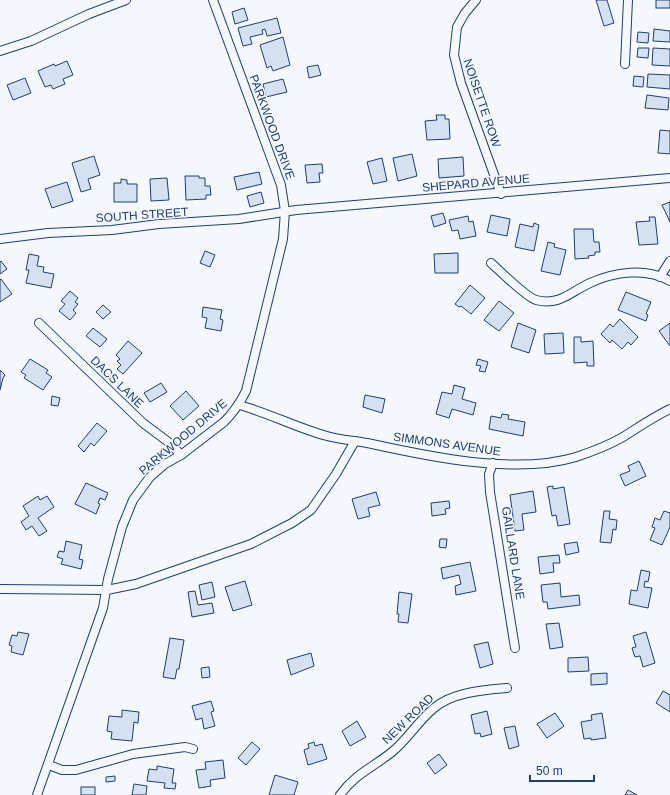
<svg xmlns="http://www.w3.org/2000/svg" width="670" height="795" viewBox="0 0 670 795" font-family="Helvetica,sans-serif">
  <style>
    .building { fill: #d5e0f0; stroke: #1d3f73 }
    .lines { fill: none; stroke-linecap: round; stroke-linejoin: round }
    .street-casing { stroke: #1d3f73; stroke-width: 10 }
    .street { stroke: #f4f7fb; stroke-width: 8 }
    .labels { text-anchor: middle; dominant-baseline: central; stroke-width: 3; stroke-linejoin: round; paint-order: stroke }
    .street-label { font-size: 12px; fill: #1d3f73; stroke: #f4f7fb }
  </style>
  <rect width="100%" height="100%" fill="#f4f7fb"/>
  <g class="building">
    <polygon points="596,0 607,0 614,23 604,26"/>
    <rect x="656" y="0" width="14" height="8"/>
    <polygon points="244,8 248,20 235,24 232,12"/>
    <polygon points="277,18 281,33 267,36 265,29 262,30 263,34 250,37 252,44 243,46 238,28"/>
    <polygon points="654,29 670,31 670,42 653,41"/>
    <polygon points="638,32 649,33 648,43 637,42"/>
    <polygon points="283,37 290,65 273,71 271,66 267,68 260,45"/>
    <polygon points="638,48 649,48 648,58 637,57"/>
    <polygon points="653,48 670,49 670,66 652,65"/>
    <polygon points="67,61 73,75 63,79 65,84 53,89 51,85 45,87 38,71 54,64 55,66"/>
    <polygon points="318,65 321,75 309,78 307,67"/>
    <polygon points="648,74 670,75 670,89 647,87"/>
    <polygon points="634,76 644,77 643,87 633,86"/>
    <polygon points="25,78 31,93 13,100 7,85"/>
    <polygon points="283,79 287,92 266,97 263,84"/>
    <polygon points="647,95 669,98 668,110 645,108"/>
    <polygon points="436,115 445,115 445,119 449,119 450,139 427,140 425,121 437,120"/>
    <polygon points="660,130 670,131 670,154 658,153"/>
    <polygon points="412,154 417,176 398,181 393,158"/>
    <polygon points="94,156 100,175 88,179 91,189 81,192 72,163"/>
    <polygon points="463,157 464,176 439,178 438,159"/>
    <polygon points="382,158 387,181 373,184 367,162"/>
    <polygon points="322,164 323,173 319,173 320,182 307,183 305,165"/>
    <polygon points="259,172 262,184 237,190 234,177"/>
    <polygon points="185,176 199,176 199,178 205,178 205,186 210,186 211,195 206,195 206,199 186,200"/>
    <polygon points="167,178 169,200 151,201 150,179"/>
    <polygon points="121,179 127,180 127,184 137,184 137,202 114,202 114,183 121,183"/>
    <polygon points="67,182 73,201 52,208 45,189"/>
    <polygon points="261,192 264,203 250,207 247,196"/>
    <polygon points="670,202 670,222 662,205"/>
    <polygon points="443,213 446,223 434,227 431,216"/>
    <polygon points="491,215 510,219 507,236 487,232"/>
    <polygon points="468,216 469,222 473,221 476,236 460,239 458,230 452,231 449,220"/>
    <polygon points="649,217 655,217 658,244 639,245 636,222 650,221"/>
    <polygon points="534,223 539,225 534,251 515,247 520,224 533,227"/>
    <polygon points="574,229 593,229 594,242 599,242 600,252 595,252 595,255 588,256 589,258 575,259"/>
    <polygon points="548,242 555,244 554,247 566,250 560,275 541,271"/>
    <polygon points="205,251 215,255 210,267 200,263"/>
    <polygon points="458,253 458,273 435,273 434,254"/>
    <polygon points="29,254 39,256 37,266 44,267 43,272 54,274 51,288 26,283 29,270 26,270"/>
    <polygon points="1,261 7,269 0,274 0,262"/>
    <polygon points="1,279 12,294 0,302 0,280"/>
    <polygon points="470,285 485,298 471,314 461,306 459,307 455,304"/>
    <polygon points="70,291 78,298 75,302 78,304 73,310 76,313 70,320 59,311 65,304 61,301"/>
    <polygon points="626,292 651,302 646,314 648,315 646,321 618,310"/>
    <polygon points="499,301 514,313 499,331 484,320"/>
    <polygon points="103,305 111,312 103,319 96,312"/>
    <polygon points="203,307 222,310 220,319 223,320 221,331 205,328 207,318 202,317"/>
    <polygon points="620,319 638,337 631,345 628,342 622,349 612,340 610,343 601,334 610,324 613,327"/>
    <polygon points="518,323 536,330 529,353 511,347"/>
    <polygon points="670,323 670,346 659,331"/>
    <polygon points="93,328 107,339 100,347 86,336"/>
    <polygon points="563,333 564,353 545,354 544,334"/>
    <polygon points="574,337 581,337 581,342 593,341 594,366 587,366 587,362 574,363"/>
    <polygon points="128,341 142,353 123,374 117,369 121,365 117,361 120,359 116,355"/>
    <polygon points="30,359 48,370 46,373 52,377 43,390 24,378 26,375 21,372"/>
    <polygon points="478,359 488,362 485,372 479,371 481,366 476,365"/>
    <polygon points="0,370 5,375 3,378 0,390"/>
    <polygon points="161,383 167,392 150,402 144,393"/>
    <polygon points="454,385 465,388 462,399 476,403 473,415 452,409 449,418 436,414 442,392 452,394"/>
    <polygon points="186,391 199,406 183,420 170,406"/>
    <polygon points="365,395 385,399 382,413 363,407"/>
    <polygon points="52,396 60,398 58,406 51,405"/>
    <polygon points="502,414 509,415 508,419 525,422 523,436 489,429 491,416 501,418"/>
    <polygon points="97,423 107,431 94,446 91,443 84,452 78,446"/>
    <polygon points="639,461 646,476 625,486 620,475 630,471 628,466"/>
    <polygon points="86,483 108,493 105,500 100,498 98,503 100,504 96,514 75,504"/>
    <polygon points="553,486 553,489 564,487 570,524 558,526 556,515 552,516 547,487"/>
    <polygon points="533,491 536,512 522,514 524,530 515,531 510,495"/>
    <polygon points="376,492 380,505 368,508 370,516 358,519 352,499"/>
    <polygon points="38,496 40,500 47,496 54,507 38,518 47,531 39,536 32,526 26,530 21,522 29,516 23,506"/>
    <polygon points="449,501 450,508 445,509 446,514 432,516 431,503"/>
    <polygon points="604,511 610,511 609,519 617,520 616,530 613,529 611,543 600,542"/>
    <polygon points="664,511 670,513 670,527 662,545 650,540 655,528 652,527 655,518 660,520"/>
    <polygon points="440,539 447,539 446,548 439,547"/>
    <polygon points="66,541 82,545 79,559 83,560 81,569 61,564 63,559 57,557 59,551 64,552"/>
    <polygon points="577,542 579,552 566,555 564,544"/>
    <polygon points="559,555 560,563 553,563 554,572 540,574 538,557"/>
    <polygon points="470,562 476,591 456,595 455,586 461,584 459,575 443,579 441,568"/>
    <polygon points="641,570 650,572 648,582 645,581 644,587 652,588 648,608 629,604 631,590 637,591"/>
    <polygon points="245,581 252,605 233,611 225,587"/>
    <polygon points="212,582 215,597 202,600 199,585"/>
    <polygon points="560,583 561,597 579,595 580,605 548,609 547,602 543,602 541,585"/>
    <polygon points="195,591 198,605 212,603 214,613 192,617 188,592"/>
    <polygon points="399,592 412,594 408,623 398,622 399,614 397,614"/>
    <polygon points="559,623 563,647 550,649 546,624"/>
    <polygon points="18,632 29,634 23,655 11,652 12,646 9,645 12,635 17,636"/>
    <polygon points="646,632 655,663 643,667 640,656 635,657 632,648 636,647 633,636"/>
    <polygon points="170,638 184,640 179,669 177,669 175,679 163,677"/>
    <polygon points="488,642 493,664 480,668 474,645"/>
    <polygon points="311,653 314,666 291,675 287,660"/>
    <polygon points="588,657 589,671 568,672 568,658"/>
    <polygon points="209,667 210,677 202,678 201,668"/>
    <polygon points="607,673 607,684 591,685 591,674"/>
    <polygon points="663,691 670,695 670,712 656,703"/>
    <polygon points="211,701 214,711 211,712 215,726 204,729 202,718 196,720 192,706"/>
    <polygon points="122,710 139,712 138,723 134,722 132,741 111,739 112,732 107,731 109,716 122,717"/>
    <polygon points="487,711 492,734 481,737 480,733 475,734 471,715"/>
    <polygon points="555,713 564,726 547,738 537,724"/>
    <polygon points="602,713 606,738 591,740 591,738 584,739 581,722 592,720 591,715"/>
    <polygon points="357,721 366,737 350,746 342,731"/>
    <polygon points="515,726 519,746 509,749 504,728"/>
    <polygon points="252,742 260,749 246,765 238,758"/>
    <polygon points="314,742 315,746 322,744 327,759 308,765 304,750 309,748 308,744"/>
    <polygon points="439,754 447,765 435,774 427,763"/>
    <polygon points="223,760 225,778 210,780 211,786 199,788 196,770 206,769 205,762"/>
    <polygon points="157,766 174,769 172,783 176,783 175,789 164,788 165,783 147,781 149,769 157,770"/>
    <polygon points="275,775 298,782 294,795 269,795"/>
    <polygon points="115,776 115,781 106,782 106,777"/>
    <polygon points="134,784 147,786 146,795 132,795"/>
    <rect x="81" y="787" width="14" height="8"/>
    <polygon points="628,790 637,795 625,795"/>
  </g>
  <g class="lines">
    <defs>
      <g id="street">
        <polyline points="476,0 465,13 457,27 454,55 461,83 501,194"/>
        <polyline points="0,51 31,41 89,14 126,0"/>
        <polyline points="625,64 628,0"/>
        <polyline points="0,239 48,233 112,230 159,224 239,219 296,210 670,178"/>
        <path d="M491,263C500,271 526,297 536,300C560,306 570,292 590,283C614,272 646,267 670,281"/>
        <polyline points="660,277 670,261"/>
        <polyline points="39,323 143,423 171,444 181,455"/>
        <path d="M239,405C269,413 297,428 327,436C342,440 357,441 372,444C431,457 517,475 576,457C591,452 609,445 623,437C639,427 653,417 670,409"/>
        <polyline points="493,463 489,474 490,492 515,648"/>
        <polyline points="0,589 107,590 136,584 251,544 292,523 311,510 336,474 355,441"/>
        <polyline points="49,765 62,770 76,770 133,754 185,747 193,749"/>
        <path d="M37,795L103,608L108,579L122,527L133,500L150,477L165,464L181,455L224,422C234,412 240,403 246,391L283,239L285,211L281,185L213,0"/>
        <path d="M340,795C355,774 372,768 392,752C408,739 418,721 434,708C453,692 484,690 507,688"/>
      </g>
    </defs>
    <use href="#street" class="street-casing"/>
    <use href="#street" class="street"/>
  </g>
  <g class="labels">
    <g class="street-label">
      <text transform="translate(482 103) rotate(71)">NOISETTE ROW</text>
      <text transform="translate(272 127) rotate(70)">PARKWOOD DRIVE</text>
      <text transform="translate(476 183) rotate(-5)">SHEPARD AVENUE</text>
      <text transform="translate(142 215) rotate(-4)">SOUTH STREET</text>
      <text transform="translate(117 382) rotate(44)">DACS LANE</text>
      <text transform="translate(183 437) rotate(-40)">PARKWOOD DRIVE</text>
      <text transform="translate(447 444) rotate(8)">SIMMONS AVENUE</text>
      <text transform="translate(513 553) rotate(81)">GAILLARD LANE</text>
      <text transform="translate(408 719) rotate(-44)">NEW ROAD</text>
    </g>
  </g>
  <path d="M530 775v6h64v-6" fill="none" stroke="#1d3f73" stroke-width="2"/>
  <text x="536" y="775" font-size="12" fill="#1d3f73" stroke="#f4f7fb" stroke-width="3" paint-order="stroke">50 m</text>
</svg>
